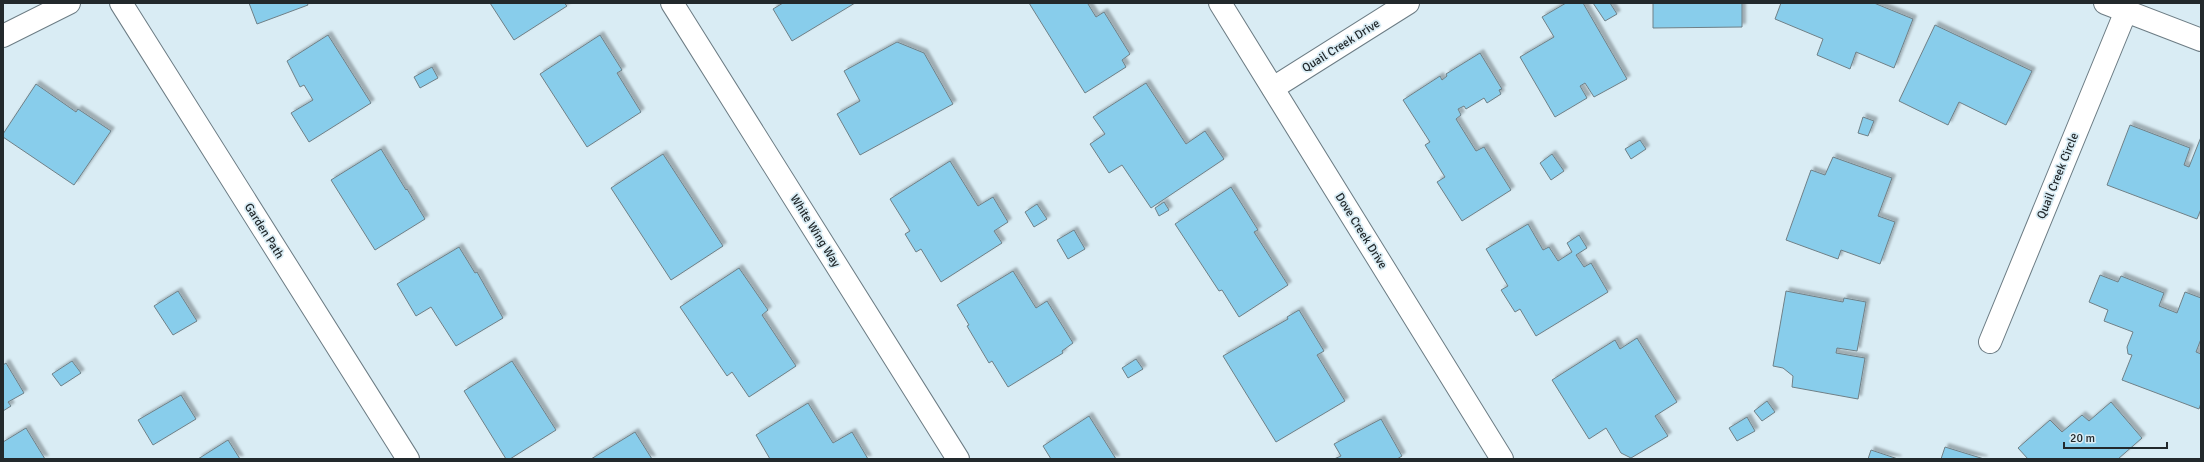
<svg xmlns="http://www.w3.org/2000/svg" width="2204" height="462" viewBox="0 0 2204 462" font-family="Signika,sans-serif">
  <style>
    .building { fill: #88cdeb; stroke: #6f8087; filter: url(#shadow) }
    .lines { fill: none; stroke-linecap: round; stroke-linejoin: round }
    .minor-casing { stroke: #6c7c84; stroke-width: 24 }
    .minor { stroke: #fff; stroke-width: 22 }
    .labels { text-anchor: middle; dominant-baseline: central; stroke-width: 3.5; stroke-linejoin: round; paint-order: stroke }
    .street-label { font-size: 12px; fill: #22292c; stroke: #d9ecf4 }
  </style>
  <defs>
    <filter id="shadow"><feDropShadow dx="3.5" dy="-3.5" stdDeviation="1" flood-color="#0004"/></filter>
  </defs>
  <rect width="100%" height="100%" fill="#d9ecf4"/>
  <g class="building">
    <polygon points="249,3 307,3 308,5 257,24"/>
    <polygon points="490,3 564,3 567,6 514,40"/>
    <polygon points="783,3 855,3 792,41 773,9"/>
    <polygon points="1029,3 1089,3 1088,4 1096,17 1104,12 1130,54 1122,60 1126,67 1085,93"/>
    <polygon points="1566,3 1583,3 1627,79 1594,97 1585,83 1580,86 1587,98 1555,117 1520,57 1554,37 1542,17"/>
    <polygon points="1593,3 1610,3 1617,14 1605,21"/>
    <polygon points="1653,3 1742,3 1742,27 1653,28"/>
    <polygon points="1781,3 1874,3 1913,19 1894,68 1856,52 1850,69 1817,55 1823,39 1775,19"/>
    <polygon points="1935,25 2032,71 2006,125 1959,102 1948,125 1899,101"/>
    <polygon points="328,35 371,103 309,142 291,113 313,100 304,85 300,87 287,61"/>
    <polygon points="600,35 622,70 617,73 641,112 587,147 540,74"/>
    <polygon points="897,42 924,53 953,104 860,155 837,114 860,101 844,71"/>
    <polygon points="1480,53 1502,89 1499,90 1501,94 1487,103 1484,98 1466,109 1464,106 1458,109 1461,115 1456,119 1476,151 1484,147 1511,190 1462,221 1437,182 1445,177 1425,145 1430,142 1403,100 1440,76 1442,80 1447,76 1446,74"/>
    <polygon points="432,67 438,78 420,88 414,77"/>
    <polygon points="1146,83 1186,144 1205,131 1224,159 1151,208 1122,165 1109,173 1090,144 1105,134 1093,117"/>
    <polygon points="36,84 76,112 78,109 111,131 74,185 3,137 3,134"/>
    <polygon points="1863,117 1874,121 1868,136 1858,133"/>
    <polygon points="2130,125 2190,148 2184,165 2189,167 2201,137 2201,209 2197,219 2107,185"/>
    <polygon points="1640,140 1646,149 1631,159 1625,149"/>
    <polygon points="381,149 406,190 407,189 425,219 375,250 331,180"/>
    <polygon points="663,154 723,246 671,280 611,188"/>
    <polygon points="1552,154 1564,171 1551,180 1540,163"/>
    <polygon points="1833,157 1892,178 1878,216 1895,222 1880,264 1841,250 1838,259 1786,240 1811,170 1825,175"/>
    <polygon points="950,161 978,206 993,197 1008,222 994,231 1002,243 941,282 921,249 916,252 905,234 910,231 890,199"/>
    <polygon points="1231,187 1258,230 1254,232 1288,285 1239,317 1222,290 1219,291 1175,224"/>
    <polygon points="1164,202 1169,210 1159,216 1155,208"/>
    <polygon points="1037,204 1047,219 1034,227 1025,212"/>
    <polygon points="1528,224 1543,250 1549,247 1558,261 1572,252 1567,243 1579,235 1587,248 1576,255 1584,267 1591,263 1608,292 1536,336 1520,309 1515,312 1501,290 1508,286 1486,249"/>
    <polygon points="1074,230 1085,249 1068,259 1057,240"/>
    <polygon points="459,247 475,273 477,272 503,318 456,346 431,307 416,316 397,284"/>
    <polygon points="739,268 768,310 762,315 796,366 749,397 732,372 727,376 680,307"/>
    <polygon points="1013,271 1036,308 1047,301 1073,343 1062,351 1063,353 1008,387 992,361 989,363 967,326 969,325 957,305"/>
    <polygon points="2100,275 2118,282 2121,276 2164,293 2159,306 2177,313 2185,292 2201,298 2201,339 2196,352 2201,354 2201,403 2199,409 2122,380 2132,355 2128,354 2127,347 2133,332 2104,321 2108,310 2089,302"/>
    <polygon points="178,291 197,321 173,335 154,306"/>
    <polygon points="1786,291 1843,302 1844,298 1866,302 1857,351 1837,348 1836,353 1865,358 1858,399 1792,387 1793,376 1783,368 1773,366"/>
    <polygon points="1299,310 1324,351 1317,355 1345,401 1276,442 1223,356 1288,319 1287,317"/>
    <polygon points="1637,338 1677,402 1655,416 1668,436 1631,458 1621,453 1606,428 1589,439 1552,380 1615,340 1620,349"/>
    <polygon points="1136,359 1143,369 1128,378 1122,368"/>
    <polygon points="72,361 81,373 61,386 52,374"/>
    <polygon points="512,361 556,430 510,459 506,459 464,391"/>
    <polygon points="6,363 24,393 8,402 11,406 3,411 3,365"/>
    <polygon points="181,395 196,419 153,445 138,420"/>
    <polygon points="1767,401 1775,412 1762,421 1754,411"/>
    <polygon points="2111,402 2142,438 2118,459 2028,459 2018,448 2050,420 2062,432 2082,415 2089,421"/>
    <polygon points="808,403 833,443 852,432 868,459 770,459 756,435"/>
    <polygon points="1089,416 1116,459 1051,459 1043,446"/>
    <polygon points="1747,417 1755,431 1737,441 1729,428"/>
    <polygon points="1381,419 1402,456 1397,459 1334,459 1341,456 1334,444"/>
    <polygon points="26,428 45,459 3,459 3,442"/>
    <polygon points="635,432 652,459 591,459"/>
    <polygon points="228,440 240,459 198,459"/>
    <polygon points="1945,447 1984,459 1941,459"/>
    <polygon points="1871,450 1898,459 1868,459"/>
  </g>
  <g class="lines">
    <defs>
      <g id="minor">
        <polyline points="121,3 408,459"/>
        <polyline points="672,3 958,459"/>
        <polyline points="1220,3 1502,459"/>
        <polyline points="2105,3 2201,40"/>
        <polyline points="3,36 69,3"/>
        <polyline points="1273,88 1408,3"/>
        <polyline points="1990,342 2126,11"/>
      </g>
    </defs>
    <use href="#minor" class="minor-casing"/>
    <use href="#minor" class="minor"/>
  </g>
  <g class="labels">
    <g class="street-label">
      <text transform="translate(1341 46) rotate(-32)">Quail Creek Drive</text>
      <text transform="translate(2058 176) rotate(-68)">Quail Creek Circle</text>
      <text transform="translate(264 231) rotate(58)">Garden Path</text>
      <text transform="translate(815 231) rotate(58)">White Wing Way</text>
      <text transform="translate(1361 231) rotate(58)">Dove Creek Drive</text>
    </g>
  </g>
  <rect width="2204" height="462" fill="none" stroke="#22292c" stroke-width="8"/>
  <path d="M2064 442v6h103v-6" fill="none" stroke="#22292c" stroke-width="2"/>
  <text x="2070" y="442" font-size="12" fill="#22292c" stroke="#d9ecf4" stroke-width="3" paint-order="stroke">20 m</text>
</svg>
